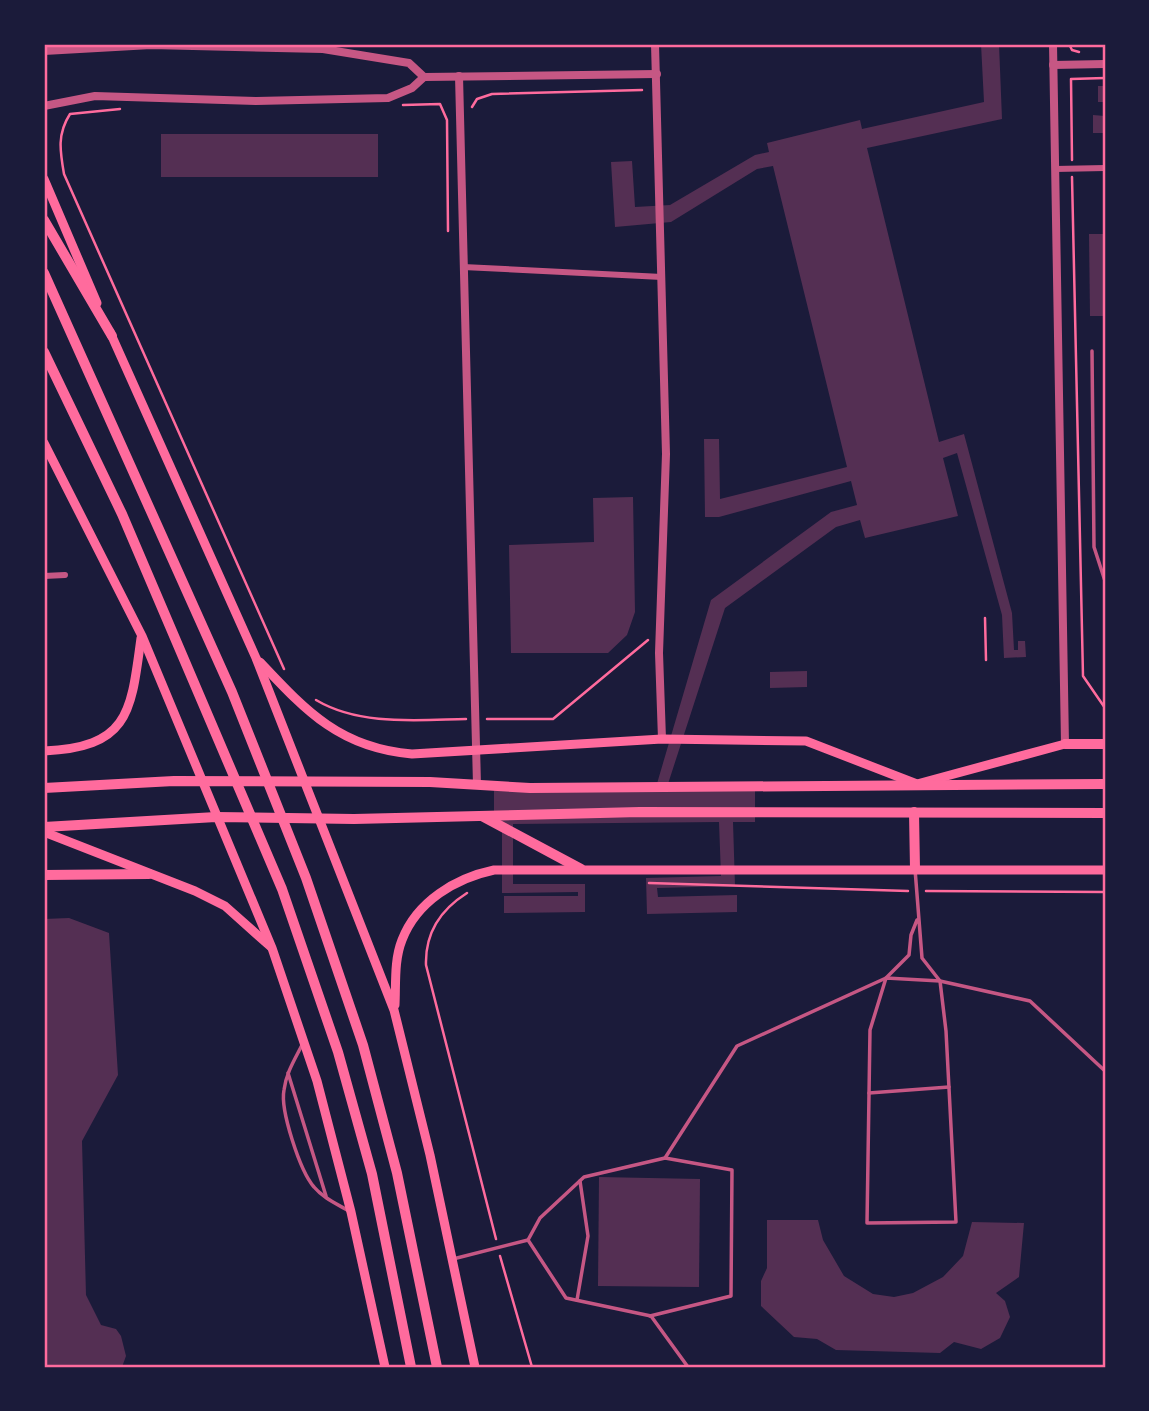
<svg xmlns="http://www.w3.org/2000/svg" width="1149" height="1411" viewBox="0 0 1149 1411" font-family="Mulish,sans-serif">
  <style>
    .building { fill: #542f53 }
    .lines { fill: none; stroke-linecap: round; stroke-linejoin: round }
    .path { stroke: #ff6b9d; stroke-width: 2.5 }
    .service { stroke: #c65784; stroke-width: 3.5 }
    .minor { stroke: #c65784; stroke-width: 6 }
    .tertiary { stroke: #c65784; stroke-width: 8 }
    .secondary { stroke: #ff6b9d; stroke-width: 9 }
    .primary { stroke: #ff6b9d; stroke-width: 10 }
    .trunk { stroke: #ff6b9d; stroke-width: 10 }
    .neatline { fill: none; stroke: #ff6b9d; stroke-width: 2.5 }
  </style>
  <rect width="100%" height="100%" fill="#1b1b3a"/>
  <g class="building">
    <polygon points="981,44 999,44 1002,119 867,148 939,442 964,434 1012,613 1014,650 1018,650 1018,641 1025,641 1026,657 1004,658 1002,615 957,453 943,458 958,516 865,538 860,520 836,527 725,608 667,787 755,786 755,822 733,822 735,886 657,888 658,897 737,895 737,912 647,914 646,878 721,876 719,822 513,824 513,884 585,884 585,912 504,913 504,896 578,896 578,892 502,893 502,824 494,824 494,788 656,787 711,600 831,512 857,505 851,481 719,517 705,517 704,439 719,439 720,499 847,467 773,166 757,169 671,222 615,227 611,162 632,161 635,207 670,205 755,155 769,152 767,143 860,120 862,129 984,102"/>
    <rect x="1098" y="86" width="7" height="16"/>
    <polygon points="1093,115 1105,116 1105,133 1093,133"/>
    <rect x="161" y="134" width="217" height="43"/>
    <polygon points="1089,234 1105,234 1105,316 1090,316"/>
    <polygon points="633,497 635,612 627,635 608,653 511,653 509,545 594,542 593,498"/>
    <polygon points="807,671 807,687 770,688 770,672"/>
    <polygon points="69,918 109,933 118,1075 82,1141 86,1295 101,1325 116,1329 121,1336 126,1356 122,1367 44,1367 44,919"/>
    <polygon points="599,1177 700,1179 699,1287 598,1286"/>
    <polygon points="767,1220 818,1220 823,1240 844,1276 873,1294 894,1297 913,1293 943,1277 963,1256 972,1222 1024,1223 1019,1277 996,1293 1005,1301 1010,1317 1000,1338 981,1349 954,1342 940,1353 836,1350 817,1339 794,1337 761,1306 761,1281 767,1268"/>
  </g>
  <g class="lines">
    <g class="path">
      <polyline points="1069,44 1072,50 1079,52"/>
      <polyline points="403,105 440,104 447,120 448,231"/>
      <polyline points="472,107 477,99 492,94 642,90"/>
      <path d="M120,109L70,114C57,134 60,151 64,174L284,669"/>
      <polyline points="1072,160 1071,79 1105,78"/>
      <polyline points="1072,177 1083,676 1105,708"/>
      <polyline points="985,618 986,660"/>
      <path d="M316,700C360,726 416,720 466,719"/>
      <polyline points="487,719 553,719 648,640"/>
      <polyline points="649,883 908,891"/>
      <polyline points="926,891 1105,892"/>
      <path d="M467,893C440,910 425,933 426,965L496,1239"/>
      <polyline points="500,1256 532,1367"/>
    </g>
    <g class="service">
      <polyline points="1092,351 1094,547 1105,581"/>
      <polyline points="915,869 922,958 940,981 946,1031 956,1222 867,1223 870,1030 886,978 909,955 911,935 917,920"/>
      <path d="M302,1045C295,1059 286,1073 284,1090C280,1110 300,1171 314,1187C323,1198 337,1204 349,1211"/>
      <polyline points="288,1073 326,1196"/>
      <polyline points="869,1093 949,1087"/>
      <polyline points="1105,1187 1105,1308"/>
      <polyline points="528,1240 566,1298 651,1316 688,1367"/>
      <polyline points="453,1259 528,1240 540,1218 584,1177 665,1158 737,1046 886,978 940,981 1030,1001 1105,1071"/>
      <polyline points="577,1300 588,1236 580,1181"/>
      <polyline points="650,1316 731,1296 732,1170 665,1158"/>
    </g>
    <g class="minor">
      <polyline points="1055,169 1105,168"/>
      <polyline points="463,267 662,277"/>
      <polyline points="44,576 65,575"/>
    </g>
    <g class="tertiary">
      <polyline points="655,44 666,454 659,653 662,739"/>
      <polyline points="1053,44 1065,744"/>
      <polyline points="44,51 151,45 323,49 409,63 424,77"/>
      <polyline points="1053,65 1105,64"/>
      <polyline points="459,76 477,785"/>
      <polyline points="44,106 95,96 256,101 388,98 412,88 424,77 657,74"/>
    </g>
    <g class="secondary">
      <polyline points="44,179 97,303"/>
      <polyline points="110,332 256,658 394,1010 430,1155 475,1367"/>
      <polyline points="44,443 142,636 272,948 317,1081 351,1212 385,1367"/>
      <path d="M260,662C306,711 340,748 412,754L662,739L806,741L917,784L1065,744"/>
      <path d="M44,751C129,747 131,713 141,638"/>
      <polyline points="44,832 195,891 225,906 271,947"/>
      <path d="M395,1005C396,983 394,960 402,940C417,901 456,878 494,870H1105"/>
    </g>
    <g class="primary">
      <polyline points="1065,744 1105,744"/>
      <polyline points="44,788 174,781 430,782 530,788 1105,784"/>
      <polyline points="914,812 915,869"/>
      <polyline points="482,816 581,869"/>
      <polyline points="44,827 216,817 354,819 640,812 1105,813"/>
      <polyline points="44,875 149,874"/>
    </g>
    <g class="trunk">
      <polyline points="44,220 112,336"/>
      <polyline points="44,273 232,692 306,878 363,1045 397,1173 437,1367"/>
      <polyline points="44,352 122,514 282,889 338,1052 372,1174 411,1367"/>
    </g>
  </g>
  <rect width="1149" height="1411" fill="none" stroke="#1b1b3a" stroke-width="91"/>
  <rect x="46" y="46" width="1058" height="1320" class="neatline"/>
</svg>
